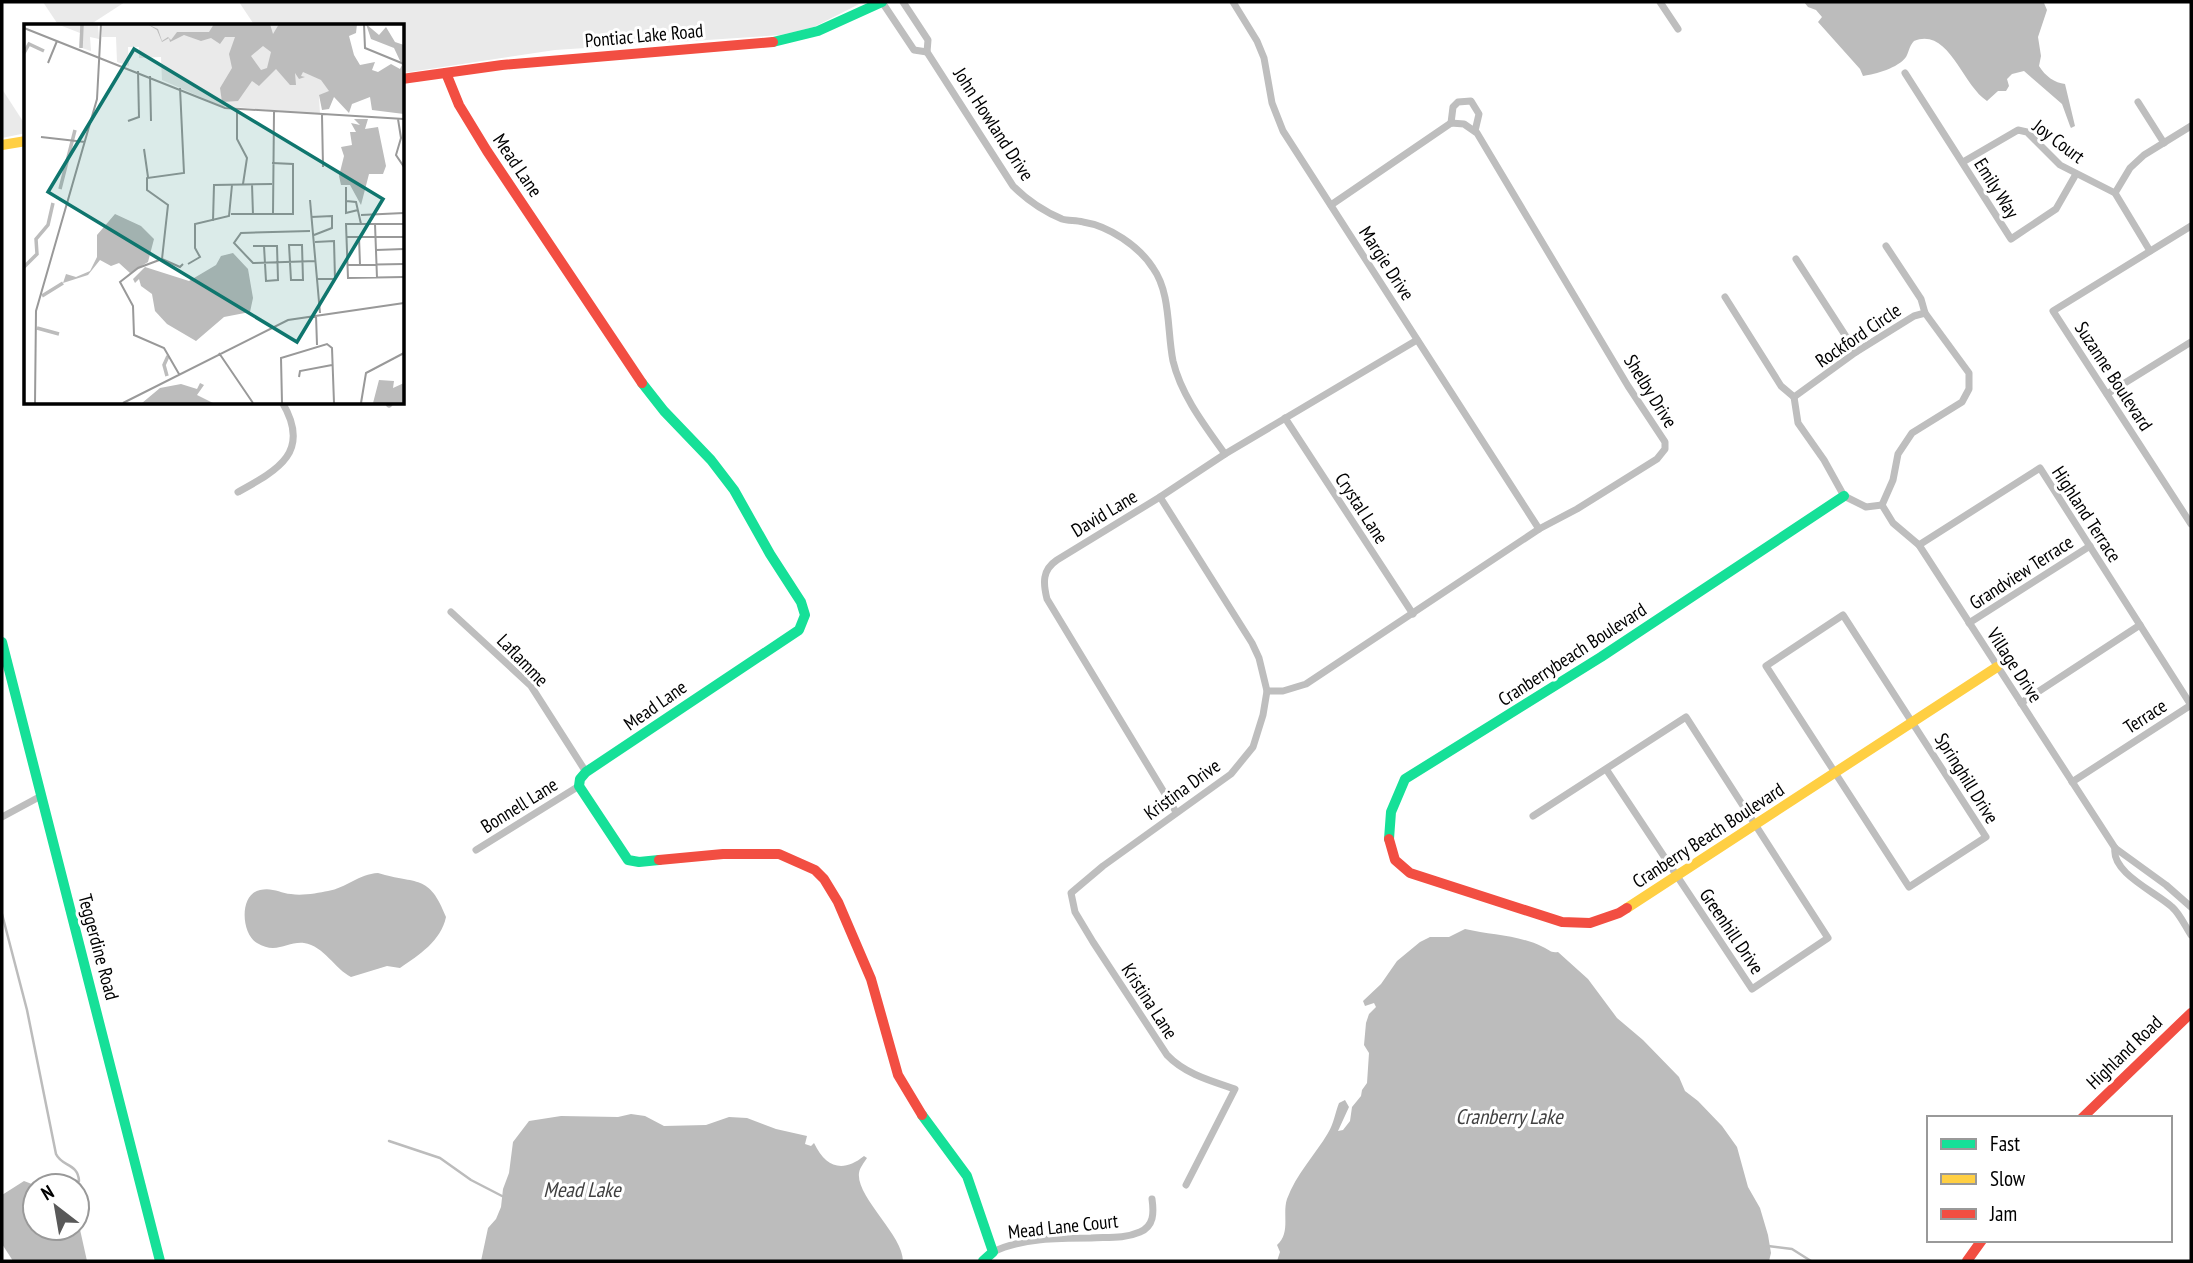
<svg xmlns="http://www.w3.org/2000/svg" width="2193" height="1263" viewBox="0 0 2193 1263" font-family="'PT Sans Narrow',sans-serif">
  <style>
    .green { fill: #eaeaea }
    .water { fill: #bcbcbc }
    .lines { fill: none; stroke-linecap: round; stroke-linejoin: round }
    .stream { stroke: #bcbcbc; stroke-width: 2.5 }
    .street { stroke: #bebebe; stroke-width: 7 }
    .fast { stroke: #16e098; stroke-width: 10 }
    .slow { stroke: #ffcf43; stroke-width: 10 }
    .jam { stroke: #f24e42; stroke-width: 10 }
    .labels { text-anchor: middle; dominant-baseline: central; stroke-width: 6; stroke-linejoin: round; paint-order: stroke }
    .street-label { font-size: 19px; fill: #000; stroke: #fff }
    .water-label { font-size: 21px; font-style: italic; fill: #414141; stroke: #fff }
    .inset-river { fill: none; stroke: #bcbcbc; stroke-width: 3.5 }
    .inset-road { fill: none; stroke: #999; stroke-width: 2 }
    .view { fill: #0f766e; fill-opacity: 0.15; stroke: #0f766e; stroke-width: 3.5 }
    .inset-edge { fill: none; stroke: #000; stroke-width: 3.5 }
  </style>
  <rect width="100%" height="100%" fill="#fff"/>
  <g class="green">
    <polygon points="43,2 125,2 88,26 59,26"/>
    <polygon points="239,2 863,2 814,27 781,35 555,50 403,73 402,26 255,26"/>
    <polygon points="2,89 26,126 26,133 2,138"/>
  </g>
  <g class="water">
    <path d="M1804,2L2044,3L2047,10L2038,37L2041,56L2039,66C2045,76 2055,83 2065,84L2075,126L2071,128L2070,126L2062,104L2024,71L2012,74L2007,79L2009,86L2006,91H1998L1987,101C1962,85 1949,27 1914,41C1909,46 1909,52 1906,57C1898,68 1876,74 1863,76L1860,69L1818,22L1822,17L1816,10L1808,7Z"/>
    <path d="M378,873C417,885 429,873 446,917C441,941 419,955 400,968L387,966L351,977C335,969 324,946 304,943C288,941 276,955 257,943C241,934 239,894 260,890C272,887 280,893 291,894C302,896 318,893 328,891C346,888 359,874 378,873Z"/>
    <path d="M1465,929C1491,935 1519,935 1543,947C1550,950 1550,953 1558,952L1588,979L1617,1018L1643,1040L1679,1077L1685,1091L1698,1101L1722,1126L1737,1147L1748,1187L1760,1208L1768,1235L1771,1253L1769,1261H1277L1280,1252L1277,1245C1291,1233 1282,1214 1287,1199C1296,1174 1315,1155 1328,1133C1334,1123 1335,1113 1339,1103L1345,1100L1349,1107L1338,1131L1343,1130L1350,1121L1352,1107L1361,1096L1362,1090L1367,1083L1369,1053L1364,1045L1366,1023L1369,1014L1376,1007L1374,1003L1365,1006L1363,1001L1381,984L1397,961L1420,942L1430,937H1449Z"/>
    <path d="M631,1114L645,1116L664,1126L706,1125L729,1117L747,1118L776,1129L807,1136L805,1144L811,1146L814,1143C826,1168 843,1173 864,1156L867,1158C864,1163 860,1167 859,1173C856,1197 903,1235 903,1261H481L488,1228L496,1219L501,1207L503,1189L509,1173L513,1142L529,1121L561,1116L618,1117Z"/>
    <polygon points="24,1181 37,1186 35,1186 35,1228 77,1228 77,1216 87,1261 13,1261 2,1244 2,1195"/>
  </g>
  <g class="lines">
    <g class="stream">
      <path d="M2,914L27,1010L56,1154C62,1167 78,1163 79,1181L73,1186"/>
      <polyline points="389,1141 440,1158 471,1180 502,1196"/>
      <polyline points="1768,1246 1792,1249 1811,1261"/>
    </g>
    <g class="street">
      <polyline points="882,2 914,50 927,52"/>
      <path d="M903,2L928,40L927,52L1013,186C1027,200 1043,211 1062,219C1068,221 1076,220 1083,222C1109,226 1139,246 1153,268C1171,293 1167,332 1173,361C1181,395 1205,426 1225,454"/>
      <polyline points="1233,2 1257,41 1264,58 1272,103 1283,131 1539,529"/>
      <polyline points="1660,2 1678,29"/>
      <polyline points="1905,73 2011,239 2056,209 2076,174"/>
      <polyline points="2138,102 2164,143"/>
      <polyline points="1451,123 1453,107 1458,102 1471,101 1479,114 1475,131"/>
      <polyline points="1963,162 2018,130 2027,132 2060,165 2115,193 2150,251"/>
      <polyline points="2115,193 2130,168 2144,155 2191,126"/>
      <polyline points="2191,226 2053,311 2191,524"/>
      <polyline points="1886,246 1921,299 1925,313"/>
      <polyline points="1796,259 1856,352"/>
      <polyline points="1725,297 1781,386 1794,397"/>
      <polyline points="2107,394 2191,342"/>
      <polyline points="1794,397 1856,352 1914,316 1925,313 1969,373 1969,389 1962,402 1912,433 1898,454 1893,480 1882,505"/>
      <polyline points="1794,397 1798,423 1824,460 1844,496 1866,507 1882,505"/>
      <polyline points="388,402 389,404"/>
      <polyline points="1285,418 1413,614"/>
      <path d="M238,492C278,470 312,452 282,402"/>
      <path d="M1160,497L1252,643L1259,658L1267,691L1263,715L1253,747L1231,774L1103,866L1071,893L1075,912L1093,942L1167,1055C1185,1074 1211,1081 1235,1089L1186,1185"/>
      <polyline points="1882,505 1893,523 1919,545 2115,848 2166,885 2191,907"/>
      <polyline points="1919,545 2040,468 2191,705 2072,782"/>
      <polyline points="451,612 531,686 586,772"/>
      <polygon points="1843,615 1986,837 1909,887 1766,666"/>
      <polyline points="1969,623 2090,546"/>
      <polyline points="1267,691 1283,691 1306,684 1539,529 1577,509 1657,459 1665,449 1665,442 1628,386 1477,133 1464,124 1451,123 1331,205"/>
      <polyline points="2021,703 2140,625"/>
      <path d="M1176,812L1047,599C1043,583 1042,570 1057,560L1160,497L1225,454L1417,340"/>
      <polyline points="1533,816 1686,717 1828,938 1752,989 1606,769"/>
      <polyline points="2,817 41,796"/>
      <path d="M2115,848C2111,873 2156,892 2172,907C2180,914 2185,926 2191,935"/>
      <polyline points="476,850 579,786"/>
      <path d="M993,1252C1021,1238 1059,1238 1091,1238C1107,1237 1124,1239 1140,1232C1154,1226 1154,1213 1152,1199"/>
    </g>
    <g class="fast">
      <polyline points="773,42 818,31 882,2"/>
      <polyline points="642,383 664,411 711,460 734,490 770,554 801,602 805,615 799,630 586,772 580,779 579,786 628,860 639,862 659,860"/>
      <polyline points="2,642 160,1261"/>
      <polyline points="1389,839 1391,812 1405,779 1601,657 1844,496"/>
      <polyline points="922,1115 967,1176 993,1252 983,1261"/>
    </g>
    <g class="slow">
      <polyline points="2,145 26,141"/>
      <polyline points="1627,908 1997,667"/>
    </g>
    <g class="jam">
      <polyline points="446,73 459,105 487,151 642,383"/>
      <polyline points="402,79 502,65 773,42"/>
      <polyline points="1389,839 1395,860 1410,873 1562,922 1590,923 1619,913 1627,908"/>
      <polyline points="659,860 723,854 779,854 815,870 824,879 838,902 871,979 898,1075 922,1115"/>
      <polyline points="2082,1118 2191,1013"/>
      <polyline points="1967,1261 1982,1240"/>
    </g>
  </g>
  <g class="labels">
    <g class="street-label">
      <text transform="translate(644 35) rotate(-5)">Pontiac Lake Road</text>
      <text transform="translate(994 124) rotate(57)">John Howland Drive</text>
      <text transform="translate(2059 141) rotate(37)">Joy Court</text>
      <text transform="translate(518 165) rotate(56)">Mead Lane</text>
      <text transform="translate(1997 188) rotate(58)">Emily Way</text>
      <text transform="translate(1387 263) rotate(57)">Margie Drive</text>
      <text transform="translate(1858 335) rotate(-34)">Rockford Circle</text>
      <text transform="translate(2114 376) rotate(57)">Suzanne Boulevard</text>
      <text transform="translate(1651 391) rotate(58)">Shelby Drive</text>
      <text transform="translate(1362 508) rotate(57)">Crystal Lane</text>
      <text transform="translate(1104 513) rotate(-31)">David Lane</text>
      <text transform="translate(2087 514) rotate(57)">Highland Terrace</text>
      <text transform="translate(2021 572) rotate(-33)">Grandview Terrace</text>
      <text transform="translate(1572 654) rotate(-33)">Cranberrybeach Boulevard</text>
      <text transform="translate(523 660) rotate(46)">Laflamme</text>
      <text transform="translate(2015 665) rotate(57)">Village Drive</text>
      <text transform="translate(655 705) rotate(-35)">Mead Lane</text>
      <text transform="translate(2145 716) rotate(-33)">Terrace</text>
      <text transform="translate(1967 778) rotate(58)">Springhill Drive</text>
      <text transform="translate(1182 789) rotate(-36)">Kristina Drive</text>
      <text transform="translate(519 805) rotate(-32)">Bonnell Lane</text>
      <text transform="translate(1708 835) rotate(-33)">Cranberry Beach Boulevard</text>
      <text transform="translate(1732 931) rotate(56)">Greenhill Drive</text>
      <text transform="translate(99 947) rotate(75)">Teggerdine Road</text>
      <text transform="translate(1150 1001) rotate(57)">Kristina Lane</text>
      <text transform="translate(2124 1052) rotate(-44)">Highland Road</text>
      <text transform="translate(1063 1226) rotate(-6)">Mead Lane Court</text>
    </g>
    <g class="water-label">
      <text x="1509" y="1116">Cranberry Lake</text>
      <text x="582" y="1189">Mead Lake</text>
    </g>
  </g>
  <g transform="translate(24 24)">
    <rect width="380" height="380" fill="#fff"/>
    <path d="M33,0H74L75,15L66,13L67,27L55,23L56,9ZM78,0H309L293,18L305,52L306,71L295,72L296,90L197,82L138,56L137,33L115,34V23H104L105,42L93,38L92,13H78Z" fill="#eaeaea"/>
    <path d="M123,0L134,5L138,17L144,13L147,16L153,8H185L190,0H246L249,10L255,0H333L332,9L325,12L330,31L336,41L351,38L348,46L354,48L367,40L376,45L378,41L370,24L347,15L342,0L355,11L362,3L371,18L380,21V90L348,86L346,73L328,80L325,89L310,73L305,85L298,86L295,71L305,67L297,56L279,48L277,52L281,53L275,55L271,49L272,61H266L252,45L235,62L228,57L214,77L198,78L196,64L208,44L205,30L211,13H201L196,20L187,14L177,17L160,11L146,18L145,14L138,18L133,6ZM239,22L247,28L243,44L237,46L227,32ZM330,95H344L341,105L354,103L362,142L359,150H345L337,181L326,161H317L315,152L320,132L317,123L328,121L326,108H332L327,99L336,101ZM91,190L117,202L130,215L124,238L106,249L95,239L87,242L76,236L64,251L39,259L42,250L52,253L66,247L73,233V211ZM209,229L224,245L229,274L226,288L200,293L172,317L143,300L131,287L128,270L117,262L115,255L111,259L109,255L121,243L165,257L192,241L197,232ZM355,356L370,357L369,364L380,359V379H349ZM176,359L180,361L173,371L189,379H118L136,364L157,360L173,365Z" fill="#bcbcbc" fill-rule="evenodd"/>
    <path class="inset-river" d="M57,24L58,1M0,29L5,20L20,27M36,165L51,106M0,243L13,230L12,215L24,201L29,179M18,272L39,259M13,304L35,310M143,352L140,341L144,332"/>
    <path class="inset-road" d="M340,0L341,24L380,40M0,4L201,84L380,95M24,39L33,17M126,52L127,97M213,86V115L223,134L219,160M298,91L299,143M374,95L377,114L372,131L380,143M104,97L115,93L114,47M17,113L61,118M120,125L124,153M228,160L229,191M322,163V189L334,186M286,176L296,289M322,177L332,178L337,200M207,190H269V140L248,139M249,190L250,88M337,191L380,189M287,193L308,192V204L290,211M189,197L190,161L248,160M351,200L353,254M286,207L217,209L210,219L229,239L292,237M380,207V200H322L324,254L380,253M323,213H380M335,213L336,241M291,218L310,217L311,255H292M265,221H278L279,256H267ZM229,222H253L254,256L242,257L240,222M352,226L380,225M138,235L156,243L159,240M164,240L176,233L171,224V200L205,192L208,161M324,241L380,240M292,291L293,321M195,329L229,379M155,350L140,324L110,311L109,282L96,258L114,244L138,235L144,181L123,166V154L160,149L156,64M275,353L276,347L308,341M11,379L12,287L73,75L77,0M99,379L264,296L380,279M258,379L257,334L303,320L308,324L310,379M337,379L342,349L380,329"/>
    <path class="view" d="M110,25L359,175L273,318L24,168Z"/>
    <rect width="380" height="380" class="inset-edge"/>
  </g>
  <rect width="2193" height="1263" fill="none" stroke="#000000" stroke-width="7"/>
  <rect x="1927" y="1116" width="245" height="126" fill="#ffffff" stroke="#999999" stroke-width="2"/>
  <rect x="1941" y="1139" width="35" height="10" fill="#16e098" stroke="#999999" stroke-width="2"/>
  <text x="1990" y="1151" font-size="21" fill="#000000">Fast</text>
  <rect x="1941" y="1174" width="35" height="10" fill="#ffcf43" stroke="#999999" stroke-width="2"/>
  <text x="1990" y="1186" font-size="21" fill="#000000">Slow</text>
  <rect x="1941" y="1209" width="35" height="10" fill="#f24e42" stroke="#999999" stroke-width="2"/>
  <text x="1990" y="1221" font-size="21" fill="#000000">Jam</text>
  <g transform="translate(56 1207) rotate(329)"><circle r="33" fill="#ffffff" stroke="#999999" stroke-width="2"/>
  <path d="M0-5L12 26L0 18L-12 26Z" fill="#595959"/>
  <text y="-10" font-size="19" font-weight="bold" text-anchor="middle" fill="#000000">N</text>
  </g>
</svg>
